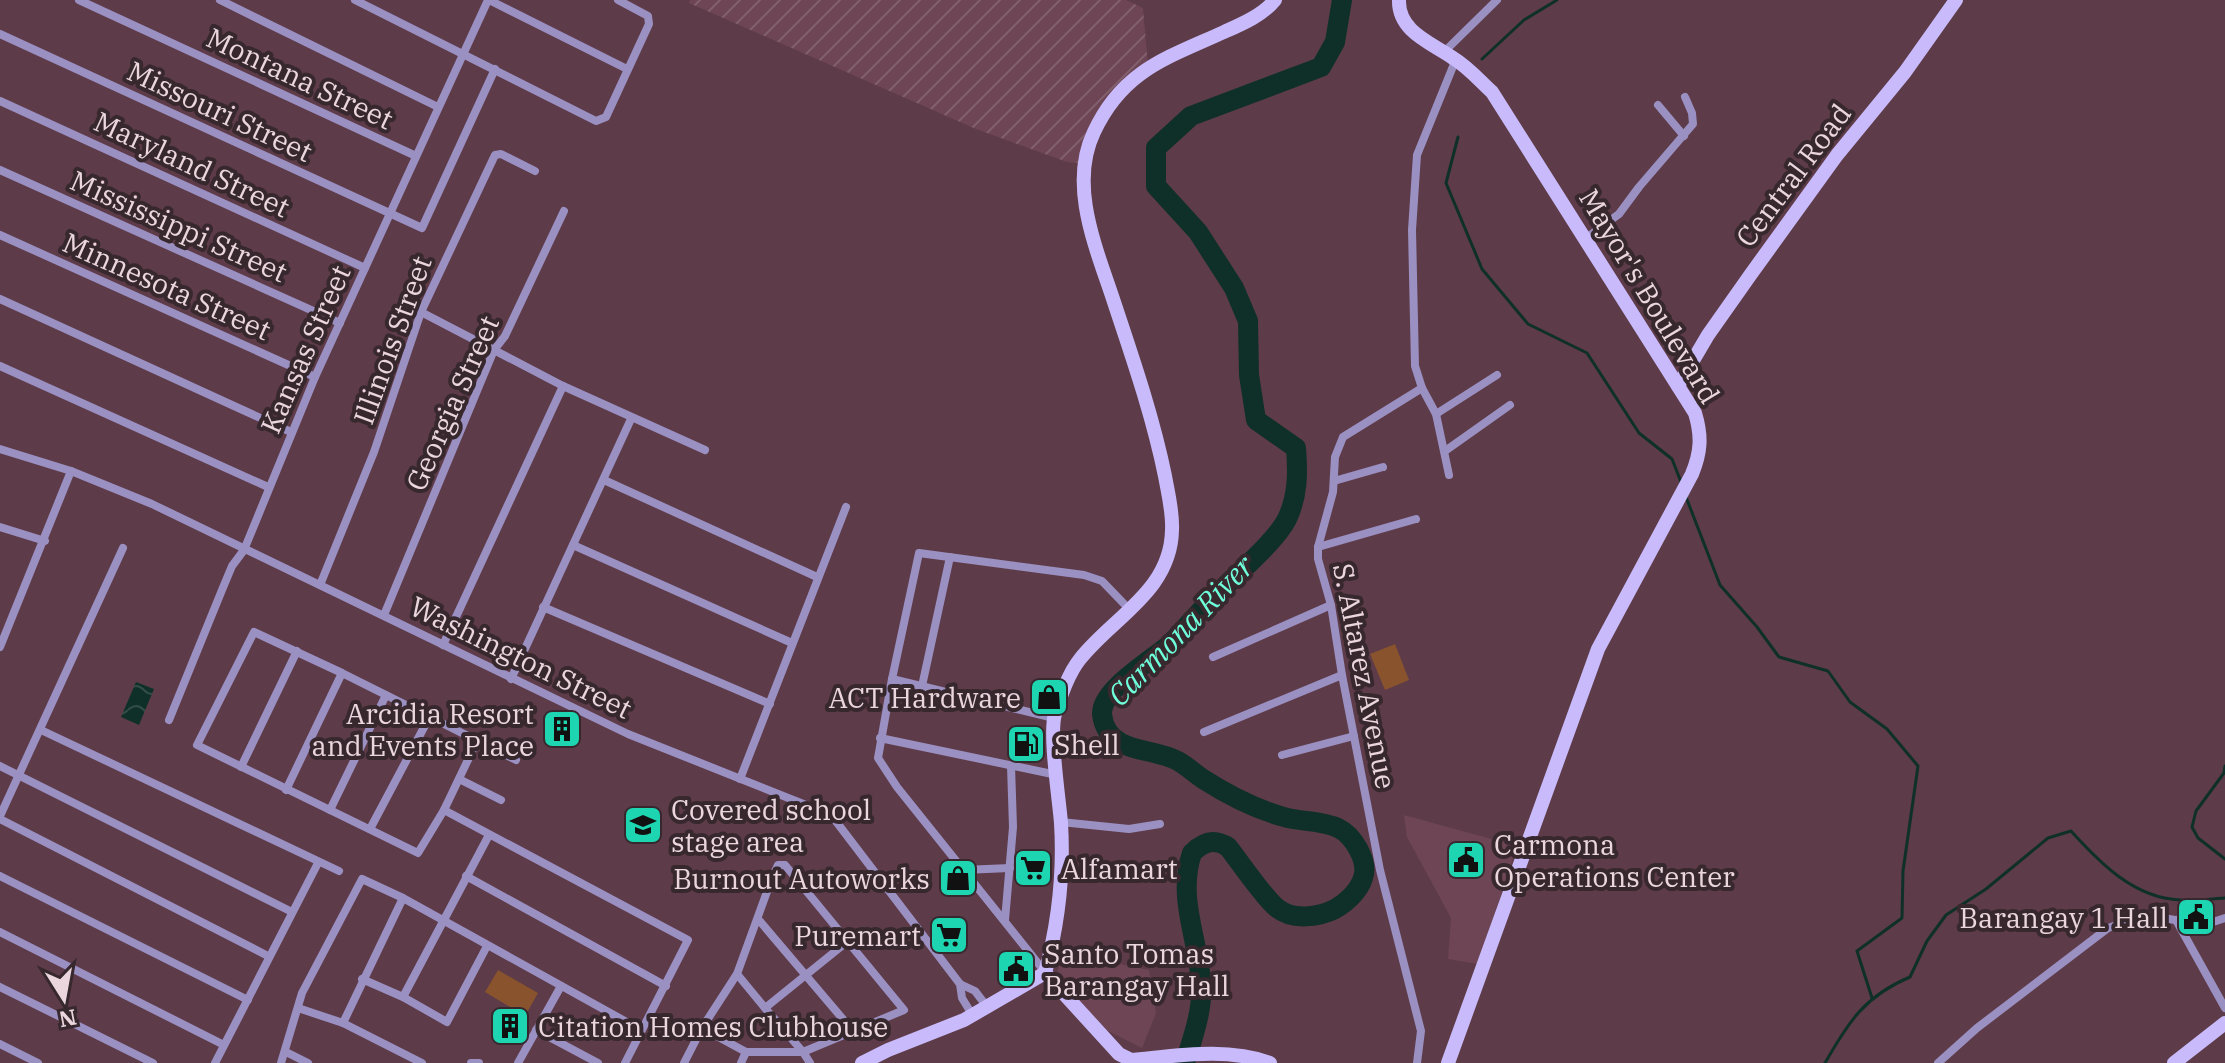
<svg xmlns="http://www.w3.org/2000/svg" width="2225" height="1063" viewBox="0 0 2225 1063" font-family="'IBM Plex Serif',serif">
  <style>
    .built { fill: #6d4555 }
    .industrial { fill: url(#industrial-furrows) }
    .grass { fill: #88532d }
    .water { fill: url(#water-waves) }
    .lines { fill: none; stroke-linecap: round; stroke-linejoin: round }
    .stream { stroke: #0f3028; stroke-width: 3 }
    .river { stroke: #0f3028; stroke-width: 20 }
    .street { stroke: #9b90c2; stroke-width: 8 }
    .secondary { stroke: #c9bbfb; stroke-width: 14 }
    .labels { text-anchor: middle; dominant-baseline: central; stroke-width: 8; stroke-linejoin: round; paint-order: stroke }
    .street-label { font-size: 28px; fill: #ebd6de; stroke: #37282e }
    .poi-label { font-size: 28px; fill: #ebd6de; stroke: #37282e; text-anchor: start }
    .water-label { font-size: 30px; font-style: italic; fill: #6ffeda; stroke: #37282e }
  </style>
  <defs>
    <pattern id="industrial-furrows" width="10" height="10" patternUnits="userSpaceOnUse" patternTransform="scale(2)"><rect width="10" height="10" fill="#6d4555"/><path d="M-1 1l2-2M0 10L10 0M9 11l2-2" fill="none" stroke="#825f6d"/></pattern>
    <pattern id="water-waves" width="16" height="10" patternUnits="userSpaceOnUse" patternTransform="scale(2)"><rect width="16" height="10" fill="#0f3028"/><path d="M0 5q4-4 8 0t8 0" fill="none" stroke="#324d47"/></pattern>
  </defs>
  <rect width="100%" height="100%" fill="#5d3b48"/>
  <g class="built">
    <polygon points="1404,815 1517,846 1478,964 1448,959 1451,918 1407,837"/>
    <polygon points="1063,952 1149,970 1156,1013 1142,1048 1104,1029 1055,979"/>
  </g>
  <polygon class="industrial" points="690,0 1126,0 1143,8 1148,66 1118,91 1085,164 1067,162 976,129 689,3"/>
  <g class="grass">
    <polygon points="1395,644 1409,680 1385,690 1370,654"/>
    <polygon points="498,970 538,993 525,1016 485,992"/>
  </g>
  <polygon class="water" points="136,682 154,689 139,725 121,717"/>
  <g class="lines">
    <g class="stream">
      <polyline points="1482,59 1524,20 1557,0"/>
      <polyline points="1458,137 1446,183 1482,269 1528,324 1587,353 1639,433 1672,459 1681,482"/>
      <polyline points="1686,497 1720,585 1757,627 1779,657 1828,671 1850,702 1887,729 1918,766 1903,871 1902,918 1857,951 1872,998"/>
      <polyline points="2225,766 2224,773 2196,811 2192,827 2198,838 2225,859"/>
      <path d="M1825,1063C1849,1021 1865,996 1910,977L1927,941L1946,915L1986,889L2048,838L2071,831C2100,863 2134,898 2180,900C2195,901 2210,899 2225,898"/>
    </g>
    <path class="river" d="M1185,1063C1193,1037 1203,1010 1201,983C1198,937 1177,898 1192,853C1203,842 1214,838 1228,847C1240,862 1264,898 1277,908C1293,921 1319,917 1335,909C1346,903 1359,891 1363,878C1369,861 1353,835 1338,828C1322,820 1301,822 1284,817C1255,809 1228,795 1203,779C1194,773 1187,766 1178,761C1159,751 1137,752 1121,743C1110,737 1103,726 1102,714C1101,689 1154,659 1171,643C1187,627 1201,609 1217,594C1235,576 1276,541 1287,519C1298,496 1298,473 1296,448L1256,420L1249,375L1248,321L1234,288L1198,232L1156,186V148L1191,116L1321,67L1335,42L1342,0"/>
    <g class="street">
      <polyline points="79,0 416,156"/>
      <polyline points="220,0 438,107"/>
      <polyline points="355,0 596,121 606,117 649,24 648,16 618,0"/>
      <polyline points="489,0 627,69"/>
      <polyline points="0,34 422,228 495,69"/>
      <polyline points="1444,52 1497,0"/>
      <polyline points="0,101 365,268"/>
      <polyline points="1658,105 1684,136"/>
      <polyline points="0,170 340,323"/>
      <polyline points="0,235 315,377"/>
      <polyline points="1585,239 1619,214 1639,187 1693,124 1692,113 1685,97"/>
      <polyline points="0,299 291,432"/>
      <polyline points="421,312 563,386 705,450"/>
      <polyline points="0,366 268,487"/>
      <polyline points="1422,388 1436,414 1449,475"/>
      <polyline points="1436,414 1497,375"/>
      <polyline points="0,449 71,471 152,504 628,734 811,807 835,820 960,984 975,991 988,1008"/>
      <polyline points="1445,451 1510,405"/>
      <polyline points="604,480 817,577"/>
      <polyline points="1334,481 1383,467"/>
      <polyline points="0,527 45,541"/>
      <polyline points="573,545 792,643"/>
      <polyline points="1318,547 1416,519"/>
      <polyline points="320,585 374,452 421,312 495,155 501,154 535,171"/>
      <polyline points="543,607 770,704"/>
      <polyline points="384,615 494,350 505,336 564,211"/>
      <polyline points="443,645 563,386"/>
      <polyline points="0,647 71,471"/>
      <polyline points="1213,657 1331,605"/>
      <polyline points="511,679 631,419"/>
      <polyline points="892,679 1054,718"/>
      <polyline points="922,686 950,557"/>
      <polyline points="169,720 222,590 232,566 244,550 315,377 488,0"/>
      <polyline points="41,730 339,871"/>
      <polyline points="1204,732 1342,675"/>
      <polyline points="880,738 1057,775"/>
      <polyline points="477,741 444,810 418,853 197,745 254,632 342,673 516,760"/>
      <polyline points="1282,755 1354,736"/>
      <polyline points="0,766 292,912"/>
      <polyline points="241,767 297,651"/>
      <polyline points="459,779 501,800"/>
      <polyline points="740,779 846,507"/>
      <polyline points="286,790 342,673"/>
      <polyline points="330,810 386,695"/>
      <polyline points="444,810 688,940 625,1063"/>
      <polyline points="0,816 123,548"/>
      <polyline points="0,819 268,956"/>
      <polyline points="1061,822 1129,829 1160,824"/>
      <polyline points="370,829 430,716"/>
      <polyline points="963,870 1010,868"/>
      <polyline points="0,876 248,1000"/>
      <polyline points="466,876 666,986"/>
      <polyline points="758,919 853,1031"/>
      <polyline points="1005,920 1013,827 1011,766"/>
      <polyline points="2176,920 2225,1008"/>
      <polyline points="0,932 224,1045"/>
      <polyline points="1045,972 897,787 878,758 892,679 919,553 1084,575 1102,581 1130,610"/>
      <polyline points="737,974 765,1008"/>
      <polyline points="362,979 403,997 447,1022 487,946"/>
      <polyline points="960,984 962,998 973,1016"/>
      <polyline points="0,987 153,1063"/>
      <polyline points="403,997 489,835"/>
      <polyline points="298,1008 343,1023 422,1063"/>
      <polyline points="343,1023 403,898"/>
      <polyline points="702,1028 746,1052 803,1052"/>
      <polyline points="536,1030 598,1063"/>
      <polyline points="0,1044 38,1063"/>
      <polyline points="286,1052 308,1063"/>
      <polyline points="803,1052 765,1008 848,941"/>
      <polyline points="215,1063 318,863"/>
      <polyline points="281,1063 302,993 362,879 403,898 641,1030"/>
      <polyline points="471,1063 479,1063"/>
      <polyline points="518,1063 561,986"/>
      <polyline points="684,1063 702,1028 737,974 772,878 778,865 785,865 904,1010 803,1052 810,1063"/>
      <polyline points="741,1063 746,1052"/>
      <polyline points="1417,1063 1421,1031 1380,870 1342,675 1331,605 1318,559 1318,547 1333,492 1335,457 1343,437 1422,388 1415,366 1412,230 1417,155 1456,59"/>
      <polyline points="1938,1063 1977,1028 2108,928 2146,915 2204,925 2225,918"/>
    </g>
    <g class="secondary">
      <path d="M1399,0C1398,32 1432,43 1453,58C1468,67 1480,81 1492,92L1695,413C1702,436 1701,452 1692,474L1598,649L1448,1063"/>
      <polyline points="1678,386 1708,335 1751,274 1837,155 1905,72 1956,0"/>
      <path d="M1045,973C1058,925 1064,872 1061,823C1059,798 1049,734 1055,714C1061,696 1068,674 1080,659C1113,617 1171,591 1172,530C1173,512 1168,493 1165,476C1153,417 1133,359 1114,302C1097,250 1068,186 1094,132C1123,70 1167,58 1224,32C1242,24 1263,15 1275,0"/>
      <path d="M1045,973L1119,1054L1131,1060C1176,1056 1227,1047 1270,1063"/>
      <polyline points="862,1063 888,1050 964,1020 1045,973"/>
      <polyline points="2174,1063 2225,1023"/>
    </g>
  </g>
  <defs>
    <symbol id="shop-square" viewBox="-11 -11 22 22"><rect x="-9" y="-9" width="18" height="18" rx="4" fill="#1dd5b1" stroke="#37282e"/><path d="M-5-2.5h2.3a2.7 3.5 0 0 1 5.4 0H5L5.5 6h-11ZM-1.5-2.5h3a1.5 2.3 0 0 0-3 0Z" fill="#111"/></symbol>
    <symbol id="building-square" viewBox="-11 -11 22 22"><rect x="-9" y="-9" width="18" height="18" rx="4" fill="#1dd5b1" stroke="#37282e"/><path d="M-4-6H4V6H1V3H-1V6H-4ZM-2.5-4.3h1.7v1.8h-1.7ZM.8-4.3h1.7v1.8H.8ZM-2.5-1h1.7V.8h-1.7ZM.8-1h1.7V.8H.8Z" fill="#111"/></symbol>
    <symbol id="fuel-square" viewBox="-11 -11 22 22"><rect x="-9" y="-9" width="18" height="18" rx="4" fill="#1dd5b1" stroke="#37282e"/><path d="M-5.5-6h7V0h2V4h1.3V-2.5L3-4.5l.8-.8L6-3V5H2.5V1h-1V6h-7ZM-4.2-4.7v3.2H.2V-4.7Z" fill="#111"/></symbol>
    <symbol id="school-square" viewBox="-11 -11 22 22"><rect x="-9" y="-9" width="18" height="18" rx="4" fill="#1dd5b1" stroke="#37282e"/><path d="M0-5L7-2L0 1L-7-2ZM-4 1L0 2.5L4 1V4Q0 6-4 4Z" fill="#111"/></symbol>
    <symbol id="civic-square" viewBox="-11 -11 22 22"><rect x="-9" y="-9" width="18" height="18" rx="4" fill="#1dd5b1" stroke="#37282e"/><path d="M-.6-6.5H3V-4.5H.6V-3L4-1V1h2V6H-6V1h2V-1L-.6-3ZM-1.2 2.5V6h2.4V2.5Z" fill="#111"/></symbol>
    <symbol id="supermarket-square" viewBox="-11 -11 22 22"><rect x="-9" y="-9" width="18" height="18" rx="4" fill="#1dd5b1" stroke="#37282e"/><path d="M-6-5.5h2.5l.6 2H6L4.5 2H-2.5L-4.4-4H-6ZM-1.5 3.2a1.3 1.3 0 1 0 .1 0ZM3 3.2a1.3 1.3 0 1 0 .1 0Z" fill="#111"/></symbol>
  </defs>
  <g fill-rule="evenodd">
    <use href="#shop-square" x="1027" y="675" width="44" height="44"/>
    <use href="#building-square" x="540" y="707" width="44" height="44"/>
    <use href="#fuel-square" x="1004" y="722" width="44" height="44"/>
    <use href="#school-square" x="621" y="803" width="44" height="44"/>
    <use href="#civic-square" x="1444" y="838" width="44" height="44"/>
    <use href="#supermarket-square" x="1011" y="846" width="44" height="44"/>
    <use href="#shop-square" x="936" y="856" width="44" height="44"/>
    <use href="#civic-square" x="2174" y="895" width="44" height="44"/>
    <use href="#supermarket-square" x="927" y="913" width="44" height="44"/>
    <use href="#civic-square" x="994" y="947" width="44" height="44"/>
    <use href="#building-square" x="488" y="1004" width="44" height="44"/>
  </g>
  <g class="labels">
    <g class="street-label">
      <text transform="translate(300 78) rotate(25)">Montana Street</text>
      <text transform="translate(220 111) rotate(25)">Missouri Street</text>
      <text transform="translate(192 164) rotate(25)">Maryland Street</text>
      <text transform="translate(1793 175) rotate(-53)">Central Road</text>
      <text transform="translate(179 226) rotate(24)">Mississippi Street</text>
      <text transform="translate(167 286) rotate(24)">Minnesota Street</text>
      <text transform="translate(1650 296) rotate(59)">Mayor's Boulevard</text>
      <text transform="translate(392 340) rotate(-70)">Illinois Street</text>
      <text transform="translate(305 349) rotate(-66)">Kansas Street</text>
      <text transform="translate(452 403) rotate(-66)">Georgia Street</text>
      <text transform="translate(521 657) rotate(26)">Washington Street</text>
      <text transform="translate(1365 676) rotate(79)">S. Altarez Avenue</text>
    </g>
    <g class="poi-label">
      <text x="1021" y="697" text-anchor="end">ACT Hardware</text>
      <text x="534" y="713" text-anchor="end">Arcidia Resort<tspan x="534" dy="32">and Events Place</tspan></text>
      <text x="1054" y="744">Shell</text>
      <text x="671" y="809">Covered school<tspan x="671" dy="32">stage area</tspan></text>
      <text x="1494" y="844">Carmona<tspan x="1494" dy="32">Operations Center</tspan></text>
      <text x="1061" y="868">Alfamart</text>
      <text x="930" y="878" text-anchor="end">Burnout Autoworks</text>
      <text x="2168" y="917" text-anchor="end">Barangay 1 Hall</text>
      <text x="921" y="935" text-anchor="end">Puremart</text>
      <text x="1044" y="953">Santo Tomas<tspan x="1044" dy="32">Barangay Hall</tspan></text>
      <text x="538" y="1026">Citation Homes Clubhouse</text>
    </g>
    <g class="water-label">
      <text transform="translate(1180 630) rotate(-46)">Carmona River</text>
    </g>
  </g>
  <g transform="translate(64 999) rotate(169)" stroke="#37282e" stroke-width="6" paint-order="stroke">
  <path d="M0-6L14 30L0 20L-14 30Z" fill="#ebd6de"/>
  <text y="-12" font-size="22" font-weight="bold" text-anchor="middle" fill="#ebd6de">N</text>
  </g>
</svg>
